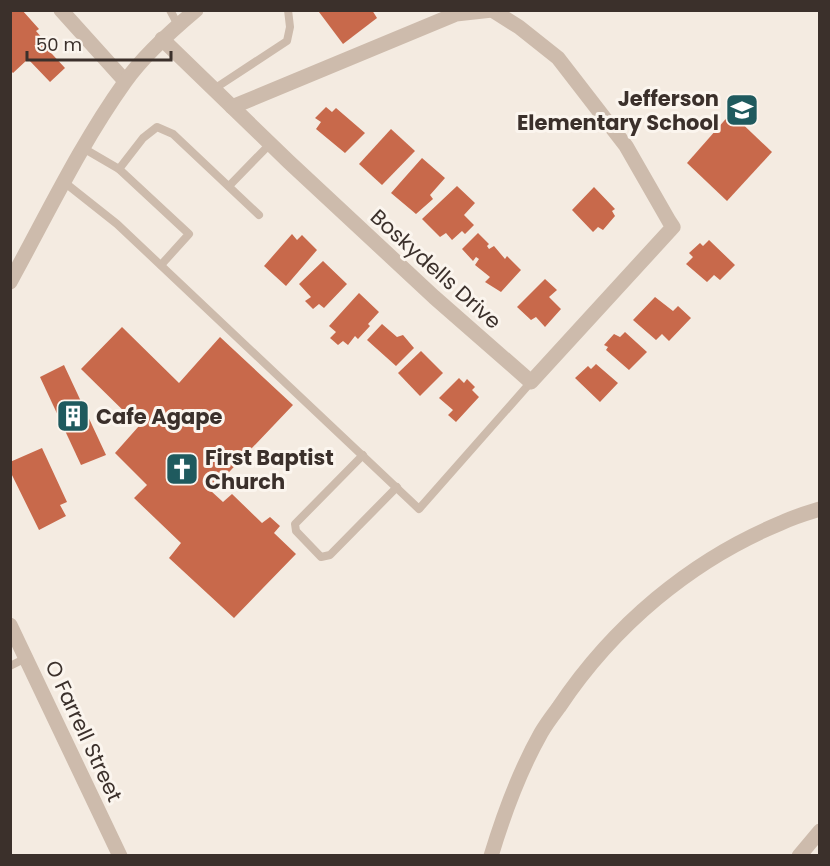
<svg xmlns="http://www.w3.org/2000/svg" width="830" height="866" viewBox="0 0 830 866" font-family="Poppins,sans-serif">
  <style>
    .building { fill: #c8694b }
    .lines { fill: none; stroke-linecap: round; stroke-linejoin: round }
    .service { stroke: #cdbbac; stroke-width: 8 }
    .minor { stroke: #cdbbac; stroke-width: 15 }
    .tertiary { stroke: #cdbbac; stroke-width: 15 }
    .labels { text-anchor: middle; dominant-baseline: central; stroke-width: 6; stroke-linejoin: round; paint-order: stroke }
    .poi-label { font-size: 21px; font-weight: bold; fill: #3b302b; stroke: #fbf5ee; text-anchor: start }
    .street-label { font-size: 21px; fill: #3b302b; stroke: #fbf5ee }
  </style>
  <rect width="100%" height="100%" fill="#f4ebe1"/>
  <g class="building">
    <polygon points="10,10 22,10 39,29 36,31 43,39 40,41 65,68 50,82 28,59 13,73 10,70"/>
    <polygon points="321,10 372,10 377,18 343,44 319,12"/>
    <polygon points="326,107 332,112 336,108 365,133 345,153 316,129 321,122 315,118"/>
    <polygon points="731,113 772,152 727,201 687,163"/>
    <polygon points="391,129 415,151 382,185 359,164"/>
    <polygon points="422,158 445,178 430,195 433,199 416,214 391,193"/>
    <polygon points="457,186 475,203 464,215 474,225 465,234 462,231 452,240 446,233 440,237 422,219"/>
    <polygon points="594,187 615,209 612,211 615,216 603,230 598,227 593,232 572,210"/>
    <polygon points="478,233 489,244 487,246 489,249 494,246 505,259 507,256 521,270 501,292 485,282 490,277 475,265 479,259 476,257 473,261 462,249"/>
    <polygon points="292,234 297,240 302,235 317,250 286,286 264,266"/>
    <polygon points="709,240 735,265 720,280 714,275 707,282 686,264 693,257 689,253 700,243 703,246"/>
    <polygon points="323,261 347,284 324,308 319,304 313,309 305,301 311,297 299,284"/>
    <polygon points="545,279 557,290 549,297 561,309 545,327 536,317 531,320 517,307"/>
    <polygon points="359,293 379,312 368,324 370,326 358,339 355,336 348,345 343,341 338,345 330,338 336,332 329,326"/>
    <polygon points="655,297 673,311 678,306 691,318 669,341 662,334 656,340 633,320"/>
    <polygon points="382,324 397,337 403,335 414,348 396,366 367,340"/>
    <polygon points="122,327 179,383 220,337 293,405 211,491 223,502 232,494 262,523 270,517 280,526 274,533 296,554 234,618 169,558 181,543 134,498 147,485 115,453 139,426 81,369"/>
    <polygon points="625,332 647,352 629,370 606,350 608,347 604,345 614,334 620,337"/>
    <polygon points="421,351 443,373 420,396 398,373"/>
    <polygon points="596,364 618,383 600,402 575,378 588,366 591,369"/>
    <polygon points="64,365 106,455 81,465 40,377"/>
    <polygon points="459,378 464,383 467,379 475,387 472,390 479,397 456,422 448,415 453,410 439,398"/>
    <polygon points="42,448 67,502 60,505 66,516 39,530 10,471 10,462"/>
  </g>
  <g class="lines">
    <g class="service">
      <polyline points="170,10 178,25"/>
      <polyline points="214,89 287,41 290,27 288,10"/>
      <polyline points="83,148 119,169 189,234 161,265"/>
      <polyline points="119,169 143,138 157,127 173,134 259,215"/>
      <polyline points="64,182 117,224 419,509 531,382"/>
      <polyline points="229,186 270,144"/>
      <polyline points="363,455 295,524 296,531 321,557 330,555 397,487"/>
      <polyline points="10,666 26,658"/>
    </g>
    <g class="minor">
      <polyline points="61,10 125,81"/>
      <polyline points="162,39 289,162 434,297 531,382 673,227 669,221 626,146 558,58 519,27 492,10"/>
      <polyline points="232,107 456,14 492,10"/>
      <polyline points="10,625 120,856"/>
      <path d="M491,856C504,813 519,772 541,733C546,724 553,715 559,707C613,626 691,560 781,523C793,517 807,513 820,509"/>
      <polyline points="799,856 820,831"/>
    </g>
    <path class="tertiary" d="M10,282C47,215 80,145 125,82C143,56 171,31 196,10"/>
  </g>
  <defs>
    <symbol id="school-square" viewBox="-11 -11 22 22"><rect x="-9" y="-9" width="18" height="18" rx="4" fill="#1f5a5e" stroke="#fbf5ee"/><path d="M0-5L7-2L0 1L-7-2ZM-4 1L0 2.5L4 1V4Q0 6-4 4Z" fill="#fff"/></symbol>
    <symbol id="building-square" viewBox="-11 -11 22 22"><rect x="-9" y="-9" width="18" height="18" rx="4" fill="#1f5a5e" stroke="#fbf5ee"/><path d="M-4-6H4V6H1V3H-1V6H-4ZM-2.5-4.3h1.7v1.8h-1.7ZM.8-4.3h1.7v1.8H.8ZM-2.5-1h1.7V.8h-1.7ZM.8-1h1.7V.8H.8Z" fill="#fff"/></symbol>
    <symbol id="church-square" viewBox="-11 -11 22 22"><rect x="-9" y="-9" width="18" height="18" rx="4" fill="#1f5a5e" stroke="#fbf5ee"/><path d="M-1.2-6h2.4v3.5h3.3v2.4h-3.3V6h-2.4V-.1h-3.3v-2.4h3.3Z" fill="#fff"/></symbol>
  </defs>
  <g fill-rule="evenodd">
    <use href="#school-square" x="723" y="91" width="38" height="38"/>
    <use href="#building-square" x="54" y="397" width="38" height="38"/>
    <use href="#church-square" x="163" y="450" width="38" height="38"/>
  </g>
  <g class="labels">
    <g class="poi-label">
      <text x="719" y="98" text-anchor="end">Jefferson<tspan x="719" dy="24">Elementary School</tspan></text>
      <text x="96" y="416">Cafe Agape</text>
      <text x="205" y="457">First Baptist<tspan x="205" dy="24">Church</tspan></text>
    </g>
    <g class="street-label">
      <text transform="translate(436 269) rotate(42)">Boskydells Drive</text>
      <text transform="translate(84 731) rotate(65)">O Farrell Street</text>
    </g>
  </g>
  <rect width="830" height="866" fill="none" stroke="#3b302b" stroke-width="24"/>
  <path d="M27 51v9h144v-9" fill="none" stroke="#3b302b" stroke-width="3"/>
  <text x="36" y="51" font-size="18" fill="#3b302b" stroke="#fbf5ee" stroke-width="4.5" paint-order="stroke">50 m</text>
</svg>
